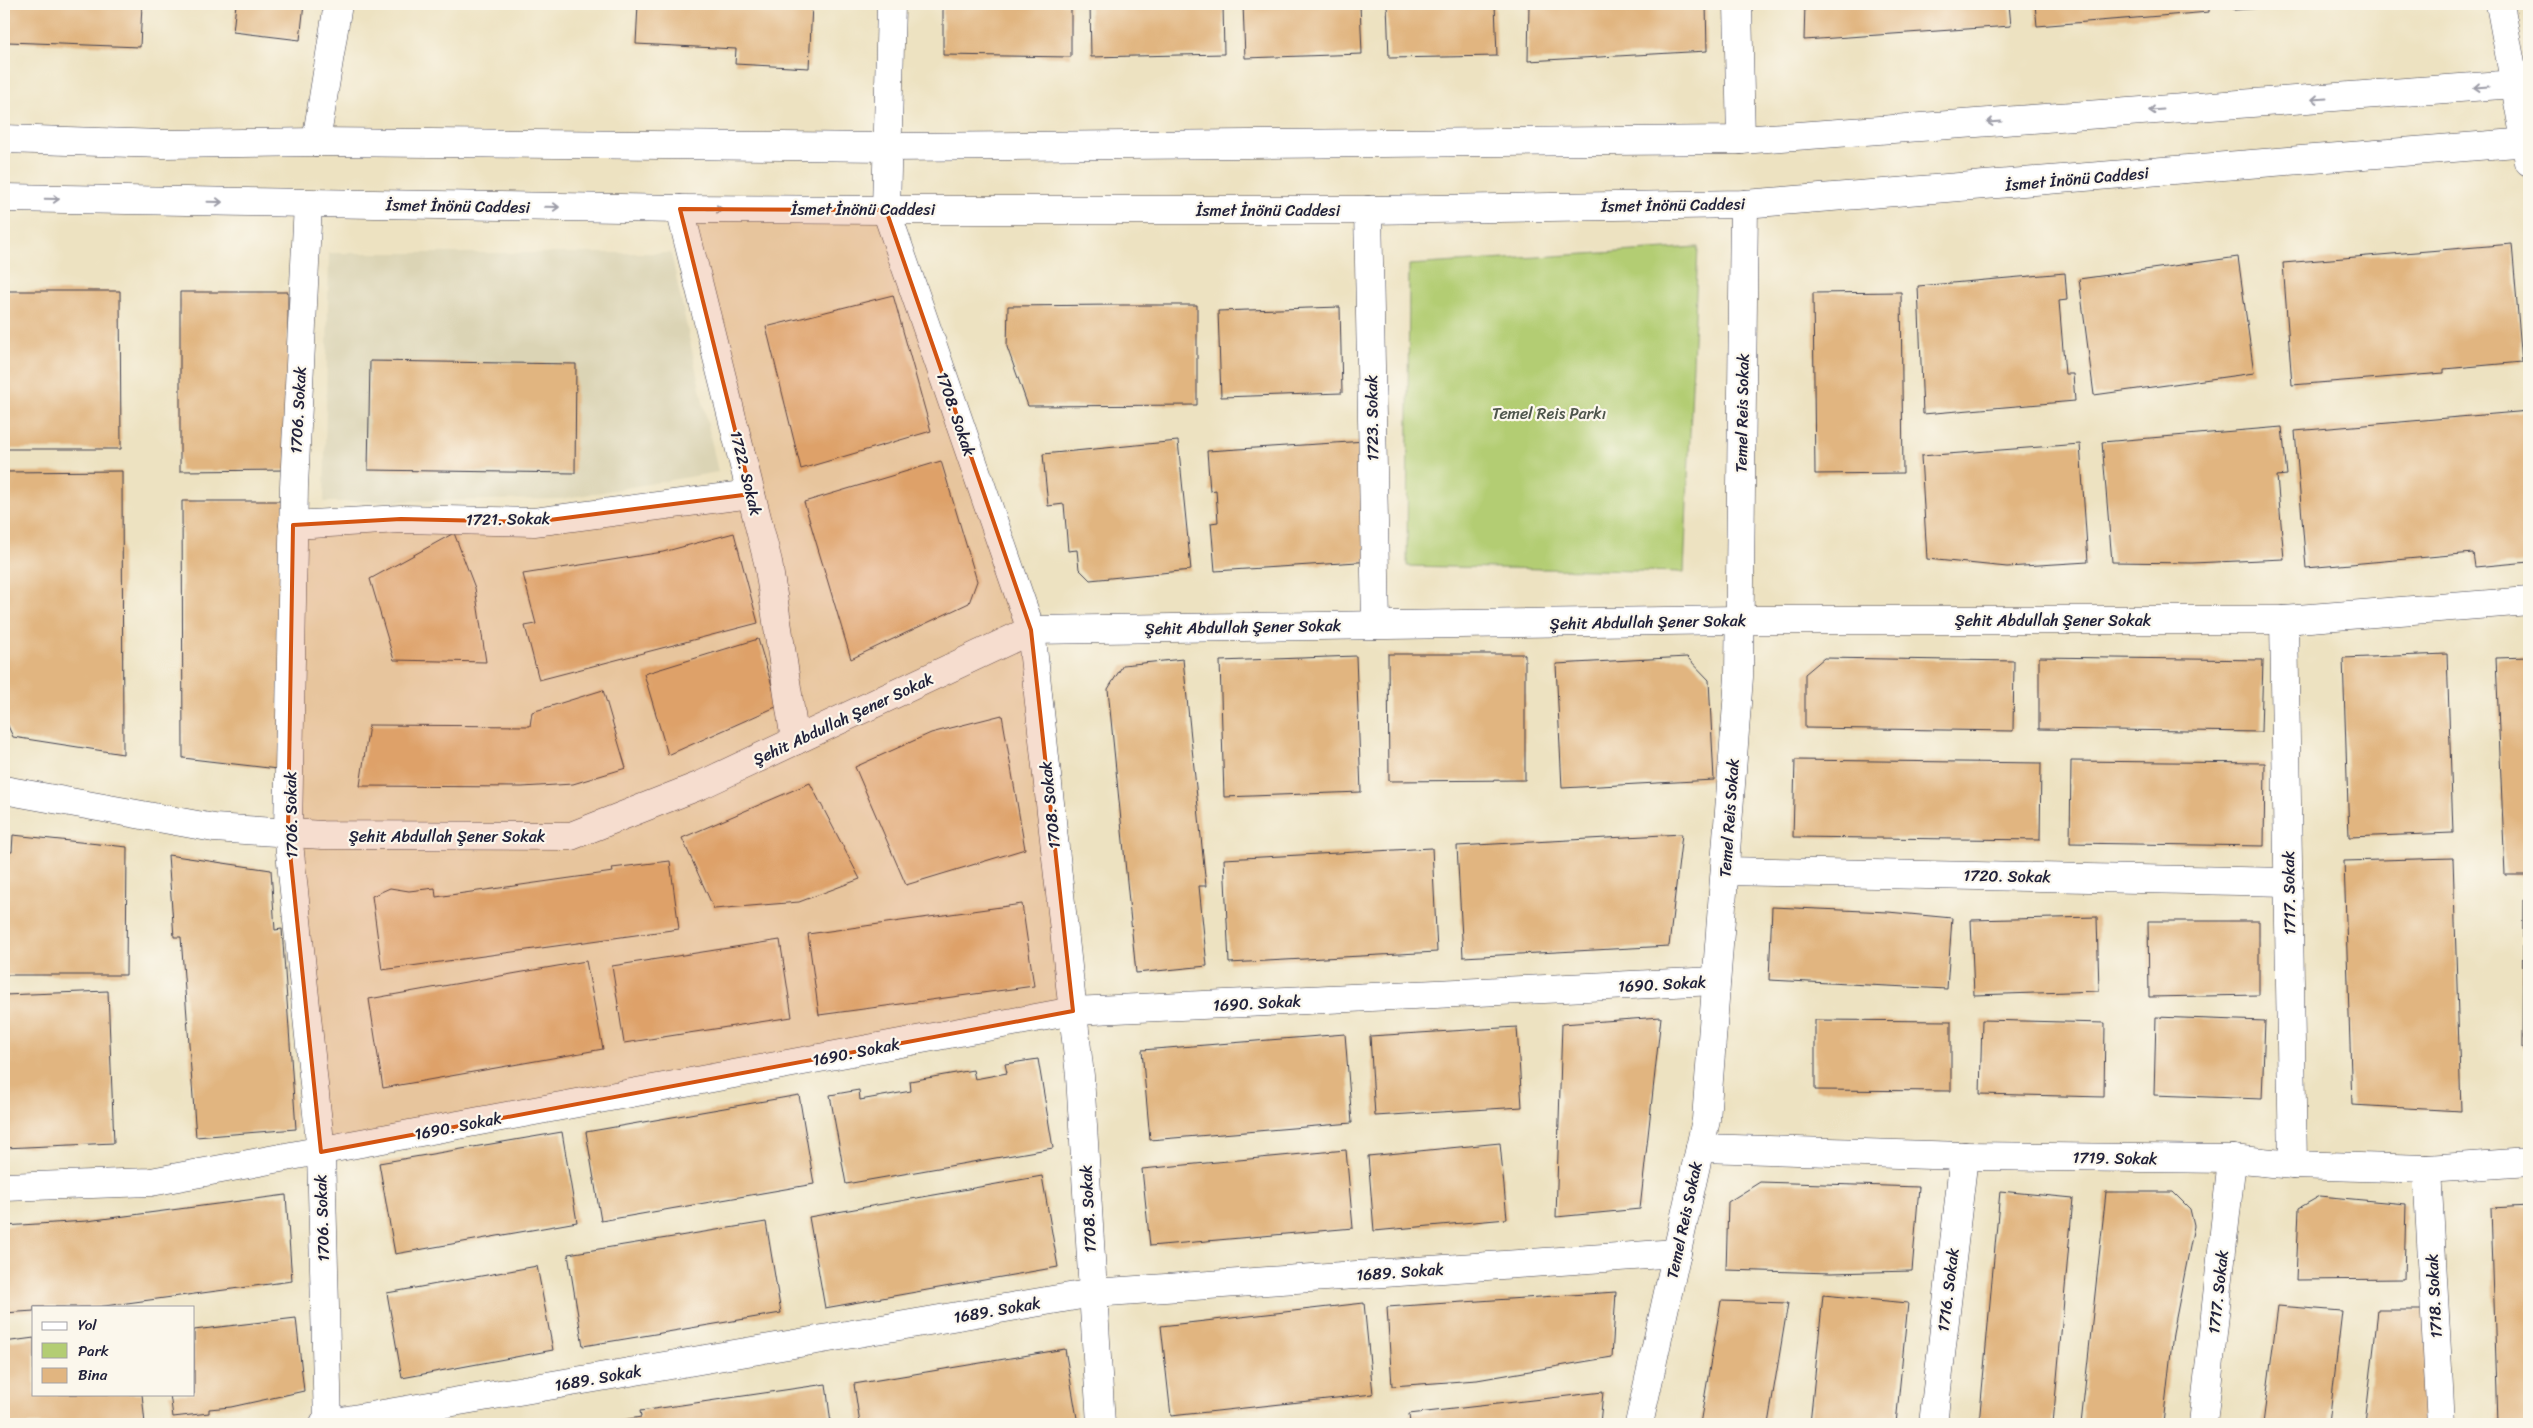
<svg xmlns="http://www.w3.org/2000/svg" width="2533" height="1428" viewBox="0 0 2533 1428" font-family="Sriracha,sans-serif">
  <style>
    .built { fill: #dbd4b5 }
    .green { fill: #b3cd73; stroke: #6a7857 }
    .building { fill: #e1b580 }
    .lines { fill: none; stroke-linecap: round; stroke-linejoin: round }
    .street-casing { stroke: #403f4f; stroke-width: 29 }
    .secondary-casing { stroke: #403f4f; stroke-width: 29 }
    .street { stroke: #fff; stroke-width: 28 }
    .secondary { stroke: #fff; stroke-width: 28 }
    .oneway { stroke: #9c9ca7 }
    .marked { fill: #d45411; fill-opacity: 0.2; stroke: #d45411; stroke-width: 4; stroke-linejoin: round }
    .labels { text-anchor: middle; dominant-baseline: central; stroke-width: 4.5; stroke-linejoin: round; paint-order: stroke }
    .street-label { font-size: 16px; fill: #22223b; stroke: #fbf7ec }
    .park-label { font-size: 16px; fill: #4e554c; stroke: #fbf7ec }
  </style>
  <rect width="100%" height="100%" fill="#fbf7ec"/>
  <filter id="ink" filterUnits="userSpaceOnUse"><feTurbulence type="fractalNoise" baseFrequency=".02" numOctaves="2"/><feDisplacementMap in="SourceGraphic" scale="10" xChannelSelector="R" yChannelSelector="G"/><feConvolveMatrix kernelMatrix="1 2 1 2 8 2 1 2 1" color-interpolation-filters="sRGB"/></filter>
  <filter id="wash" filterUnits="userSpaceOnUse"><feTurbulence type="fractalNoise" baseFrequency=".0096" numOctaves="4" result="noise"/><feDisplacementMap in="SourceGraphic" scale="20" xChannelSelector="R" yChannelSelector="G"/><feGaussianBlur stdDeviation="1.12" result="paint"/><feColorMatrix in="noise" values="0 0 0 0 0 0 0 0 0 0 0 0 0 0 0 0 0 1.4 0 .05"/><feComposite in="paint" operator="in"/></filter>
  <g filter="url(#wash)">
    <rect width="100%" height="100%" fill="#ede2c1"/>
    <polygon class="built" points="329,253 671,253 718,472 561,499 324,502"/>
    <polygon class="green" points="1698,247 1684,572 1407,566 1409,265"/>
    <g id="blocks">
      <g class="building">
        <polygon points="9,4 142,4 140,47 8,42"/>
        <polygon points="236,4 304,4 300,40 233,32"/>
        <polygon points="638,4 812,4 809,68 735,64 736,49 636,44"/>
        <polygon points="943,4 1071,4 1071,57 943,55"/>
        <polygon points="1090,4 1223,4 1224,54 1091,57"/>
        <polygon points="1243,4 1360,4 1362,54 1245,58"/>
        <polygon points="1387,4 1495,4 1497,56 1389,58"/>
        <polygon points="1529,4 1706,4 1707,51 1528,61"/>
        <polygon points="1805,4 2009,4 2011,26 1804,40"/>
        <polygon points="2035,4 2209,4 2209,12 2037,26"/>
        <polygon points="2233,4 2308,4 2308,5 2234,10"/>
        <polygon points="2512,244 2522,362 2444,369 2444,373 2292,385 2283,263"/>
        <polygon points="2238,257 2254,373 2094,395 2079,279"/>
        <polygon points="2065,273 2067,300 2059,301 2065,374 2073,374 2075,401 1923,414 1918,286"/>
        <polygon points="4,291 120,291 121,449 4,449"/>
        <polygon points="180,292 288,292 288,470 180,471"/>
        <polygon points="1901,292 1903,473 1815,474 1813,293"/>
        <polygon points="893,295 931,431 801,469 766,327"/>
        <polygon points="1116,305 1197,305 1197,405 1028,406 1007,347 1008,306"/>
        <polygon points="1340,307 1342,393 1221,397 1218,311"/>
        <polygon points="370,361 576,364 575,473 368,470"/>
        <polygon points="2529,411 2529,562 2475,567 2473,553 2306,568 2295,431"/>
        <polygon points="2282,427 2287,475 2277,476 2284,559 2192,563 2112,562 2102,442"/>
        <polygon points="1178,441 1191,570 1090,580 1079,569 1077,550 1068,551 1064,504 1048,506 1043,454"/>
        <polygon points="1366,441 1374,561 1215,571 1211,523 1218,522 1216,490 1210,491 1207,451"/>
        <polygon points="2080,444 2088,562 2007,567 1927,559 1921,456"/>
        <polygon points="941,461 977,581 969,603 851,659 804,502"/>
        <polygon points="122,471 123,754 13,737 4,717 4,472"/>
        <polygon points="182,501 285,501 286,770 183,758"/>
        <polygon points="454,533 475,588 486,662 394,660 370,579"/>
        <polygon points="734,533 758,623 539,680 525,626 536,624 523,574 663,552"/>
        <polygon points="758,639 778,706 668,755 644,674"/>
        <polygon points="1388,654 1525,654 1525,780 1389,781"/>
        <polygon points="2447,654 2453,833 2349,837 2343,658"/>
        <polygon points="1356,656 1361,792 1224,797 1220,661"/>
        <polygon points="1687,657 1709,680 1714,780 1562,788 1556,664"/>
        <polygon points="2039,657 2263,660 2261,732 2039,729"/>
        <polygon points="2529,657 2529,875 2505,875 2496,658"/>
        <polygon points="1824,658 2014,661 2013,731 1805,728 1805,674"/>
        <polygon points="1183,659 1206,886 1199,886 1207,966 1136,973 1108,689 1123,665"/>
        <polygon points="603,690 626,768 573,784 522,787 360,786 369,725 530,726 532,712"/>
        <polygon points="1002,715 1025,849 906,885 855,767 931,733"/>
        <polygon points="1795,760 2041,763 2040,840 1793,837"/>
        <polygon points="2071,761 2265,763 2264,846 2070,843"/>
        <polygon points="810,783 860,879 799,902 714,909 682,838"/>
        <polygon points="1682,834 1669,946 1463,957 1457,846"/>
        <polygon points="13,835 127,847 126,975 4,975 4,852 12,852"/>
        <polygon points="1432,848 1437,952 1229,963 1224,859"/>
        <polygon points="168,855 271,870 275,930 282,929 296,1129 196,1137 181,937 174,937"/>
        <polygon points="2453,858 2461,1111 2352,1105 2344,861"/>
        <polygon points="670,861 679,929 382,970 372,896 390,888 409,891 435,888 436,897 613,872 612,868"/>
        <polygon points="2523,900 2529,900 2529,1050 2522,1049"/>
        <polygon points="1022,904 1034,986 819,1015 808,934"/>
        <polygon points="1772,907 1888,912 1952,918 1947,989 1769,980"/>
        <polygon points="2097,917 2099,991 1974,995 1971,920"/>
        <polygon points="2148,921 2259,921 2259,995 2149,997"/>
        <polygon points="780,940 792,1017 624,1043 612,966"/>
        <polygon points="586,961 603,1049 383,1088 369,999"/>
        <polygon points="108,991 114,1143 4,1148 4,995"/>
        <polygon points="1661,1017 1640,1209 1556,1217 1562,1024"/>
        <polygon points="2156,1017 2265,1021 2262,1099 2154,1095"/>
        <polygon points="1815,1020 1951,1021 1951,1091 1815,1090"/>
        <polygon points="1982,1020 2105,1023 2104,1097 1980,1094"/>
        <polygon points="1517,1027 1522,1107 1375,1116 1370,1036"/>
        <polygon points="1345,1034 1352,1123 1150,1140 1142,1050"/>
        <polygon points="1038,1059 1053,1148 846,1184 830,1095 859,1090 860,1100 911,1091 910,1081 973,1070 975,1079 1007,1073 1005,1064"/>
        <polygon points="799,1095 814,1184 601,1221 586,1132"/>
        <polygon points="562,1132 577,1222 395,1254 379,1163"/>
        <polygon points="1500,1143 1507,1219 1374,1231 1368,1156"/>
        <polygon points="1346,1150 1353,1228 1150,1246 1142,1169"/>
        <polygon points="1042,1176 1058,1267 825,1308 809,1217"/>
        <polygon points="1760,1182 1919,1187 1912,1271 1831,1273 1726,1270 1728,1202"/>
        <polygon points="2000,1191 2073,1198 2053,1424 1979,1424"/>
        <polygon points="2106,1192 2173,1192 2190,1209 2194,1226 2173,1333 2163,1424 2081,1424"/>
        <polygon points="286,1195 292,1281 97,1307 34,1307 34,1311 4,1313 4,1226 87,1221"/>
        <polygon points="2320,1196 2406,1204 2404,1279 2296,1280 2299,1208"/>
        <polygon points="2529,1206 2529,1424 2498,1424 2491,1208"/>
        <polygon points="766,1222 781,1313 583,1346 568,1254"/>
        <polygon points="537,1266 553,1350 402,1378 387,1293"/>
        <polygon points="1616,1292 1612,1357 1477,1380 1392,1386 1387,1307"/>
        <polygon points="1823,1295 1908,1303 1896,1424 1810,1424"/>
        <polygon points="1721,1301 1788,1303 1768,1424 1700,1424"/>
        <polygon points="1364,1303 1373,1394 1171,1416 1161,1326"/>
        <polygon points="2278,1306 2342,1311 2329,1424 2263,1424"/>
        <polygon points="2378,1310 2428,1310 2429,1424 2365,1424"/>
        <polygon points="296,1318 304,1391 231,1407 209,1409 209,1413 173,1417 170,1394 194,1394 194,1330"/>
        <polygon points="34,1338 34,1394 142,1394 145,1424 4,1424 4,1342"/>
        <polygon points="1065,1349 1078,1424 860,1424 854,1384"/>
        <polygon points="826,1384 831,1424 598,1424 641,1417 640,1411"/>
        <polygon points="1603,1392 1600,1424 1410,1424 1409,1414"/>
        <polygon points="1381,1420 1381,1424 1355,1424 1355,1423"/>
      </g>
    </g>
  </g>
  <g filter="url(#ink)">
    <use href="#blocks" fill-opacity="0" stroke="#403f4f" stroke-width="1"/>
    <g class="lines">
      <defs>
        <g id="street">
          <polyline points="891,4 886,210 1031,630 1080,1076 1101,1424"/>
          <polyline points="1738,4 1741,140"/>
          <polyline points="316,142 338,4"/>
          <polyline points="308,204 294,486 288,833 321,1152 328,1424"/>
          <polyline points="680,209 768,562 795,741"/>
          <polyline points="1368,210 1376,625"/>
          <polyline points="293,525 401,519 534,522 751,494"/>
          <polyline points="2284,620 2293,1165"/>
          <polyline points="4,790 214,828 322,835 571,836 701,785 1031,630 1739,620 2284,620 2529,601"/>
          <polyline points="1725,871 2289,882"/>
          <polyline points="1700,1148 1964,1156 2232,1159 2293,1165 2427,1169 2529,1162"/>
          <polyline points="2427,1169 2441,1424"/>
          <polyline points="4,1187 151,1182 1073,1011 1716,981"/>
          <polyline points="324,1424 1093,1293 1677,1253"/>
          <polyline points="1639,1424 1706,1120 1739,677 1744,204"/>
          <polyline points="1933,1424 1964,1156"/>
          <polyline points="2203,1424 2232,1159"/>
        </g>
        <g id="secondary">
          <polyline points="2500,4 2529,162"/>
          <polyline points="4,139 163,144 316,142 888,147 1741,140 2529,83"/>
          <polyline points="4,198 680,209 886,210 1368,210 1744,204 2529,142"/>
        </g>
      </defs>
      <use href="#street" class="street-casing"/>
      <use href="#secondary" class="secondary-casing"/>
      <use href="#street" class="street"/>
      <use href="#secondary" class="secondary"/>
    </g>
    <defs><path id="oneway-shaft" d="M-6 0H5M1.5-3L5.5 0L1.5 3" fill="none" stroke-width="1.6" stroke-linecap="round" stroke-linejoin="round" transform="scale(1.25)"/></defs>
    <g class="oneway">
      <use href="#oneway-shaft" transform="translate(2481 87) rotate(176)"/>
      <use href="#oneway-shaft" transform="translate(2319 99) rotate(176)"/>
      <use href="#oneway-shaft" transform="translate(2156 110) rotate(176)"/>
      <use href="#oneway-shaft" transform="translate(1994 122) rotate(176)"/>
      <use href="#oneway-shaft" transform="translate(52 199) rotate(1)"/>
      <use href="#oneway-shaft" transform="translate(215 202) rotate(1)"/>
      <use href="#oneway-shaft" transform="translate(552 207) rotate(1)"/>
      <use href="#oneway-shaft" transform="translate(715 209)"/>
    </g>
  </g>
  <path class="marked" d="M680,209L886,210L1031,630L1073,1011L321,1152L288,833L293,525L401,519L534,522L751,494Z"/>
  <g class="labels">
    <g class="street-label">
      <text transform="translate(2077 179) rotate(-5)">İsmet İnönü Caddesi</text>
      <text transform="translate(1673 205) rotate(-1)">İsmet İnönü Caddesi</text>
      <text transform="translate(458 206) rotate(1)">İsmet İnönü Caddesi</text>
      <text x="863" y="209">İsmet İnönü Caddesi</text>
      <text x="1268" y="210">İsmet İnönü Caddesi</text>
      <text transform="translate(298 410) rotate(-87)">1706. Sokak</text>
      <text transform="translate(1742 413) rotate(-89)">Temel Reis Sokak</text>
      <text transform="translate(956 414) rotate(71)">1708. Sokak</text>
      <text transform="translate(1372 418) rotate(-91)">1723. Sokak</text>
      <text transform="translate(746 473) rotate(76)">1722. Sokak</text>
      <text transform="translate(508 519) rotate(-1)">1721. Sokak</text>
      <text x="2053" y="620">Şehit Abdullah Şener Sokak</text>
      <text transform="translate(1648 622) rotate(-1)">Şehit Abdullah Şener Sokak</text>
      <text transform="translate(1243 627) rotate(-1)">Şehit Abdullah Şener Sokak</text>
      <text transform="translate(843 719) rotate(-25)">Şehit Abdullah Şener Sokak</text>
      <text transform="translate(1050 805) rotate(-96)">1708. Sokak</text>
      <text transform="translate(291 815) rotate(-91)">1706. Sokak</text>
      <text transform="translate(1729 818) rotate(-86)">Temel Reis Sokak</text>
      <text x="447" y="836">Şehit Abdullah Şener Sokak</text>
      <text transform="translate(2007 876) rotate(1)">1720. Sokak</text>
      <text transform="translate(2289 893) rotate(-91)">1717. Sokak</text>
      <text transform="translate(1662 984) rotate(-3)">1690. Sokak</text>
      <text transform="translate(1257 1003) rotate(-3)">1690. Sokak</text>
      <text transform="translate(856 1052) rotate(-11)">1690. Sokak</text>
      <text transform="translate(458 1126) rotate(-11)">1690. Sokak</text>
      <text transform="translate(2115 1158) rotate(1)">1719. Sokak</text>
      <text transform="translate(1088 1209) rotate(-93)">1708. Sokak</text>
      <text transform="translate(322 1218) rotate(-92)">1706. Sokak</text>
      <text transform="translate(1684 1220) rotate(-78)">Temel Reis Sokak</text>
      <text transform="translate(1400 1272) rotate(-4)">1689. Sokak</text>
      <text transform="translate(1948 1290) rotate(-83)">1716. Sokak</text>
      <text transform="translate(2218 1292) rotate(-84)">1717. Sokak</text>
      <text transform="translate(2434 1296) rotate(-93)">1718. Sokak</text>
      <text transform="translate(997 1310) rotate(-10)">1689. Sokak</text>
      <text transform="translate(598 1378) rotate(-10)">1689. Sokak</text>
    </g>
    <g class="park-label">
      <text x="1549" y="413">Temel Reis Parkı</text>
    </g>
  </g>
  <rect width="2533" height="1428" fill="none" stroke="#fbf7ec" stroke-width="20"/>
  <rect x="32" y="1306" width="162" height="90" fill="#fbf7ec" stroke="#a4a2a5"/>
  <rect x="42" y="1322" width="25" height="8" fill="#ffffff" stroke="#a4a2a5"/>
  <text x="78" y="1330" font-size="15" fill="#22223b">Yol</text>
  <rect x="42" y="1343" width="25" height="15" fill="#b3cd73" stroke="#a4a2a5"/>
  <text x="78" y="1356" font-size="15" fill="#22223b">Park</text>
  <rect x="42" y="1368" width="25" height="15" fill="#e1b580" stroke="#a4a2a5"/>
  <text x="78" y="1380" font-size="15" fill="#22223b">Bina</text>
</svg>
